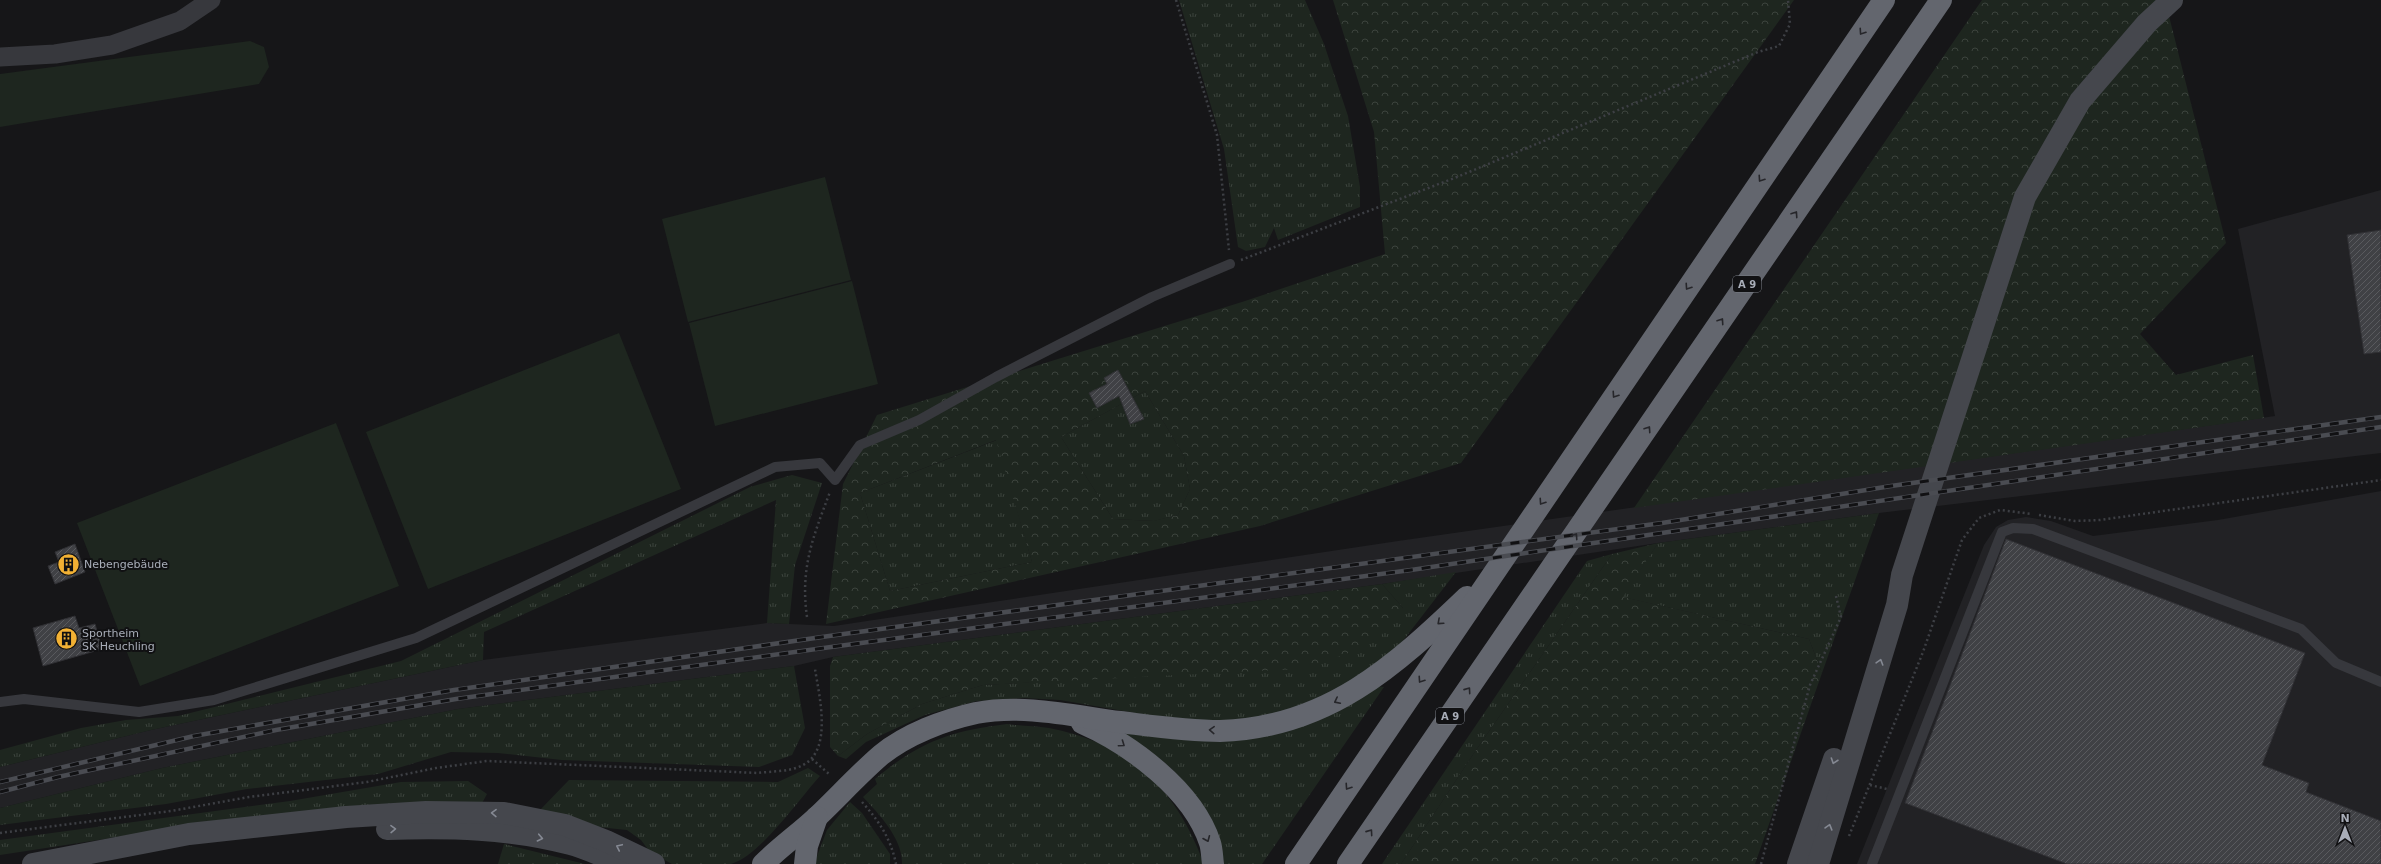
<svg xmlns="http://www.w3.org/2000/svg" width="2381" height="864" viewBox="0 0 2381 864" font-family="'DejaVu Sans',sans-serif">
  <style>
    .built { fill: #222225 }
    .grass { fill: url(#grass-tufts) }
    .forest { fill: url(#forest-crowns); fill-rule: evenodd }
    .park { fill: #1e261f }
    .building { fill: url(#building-hatch); stroke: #303034 }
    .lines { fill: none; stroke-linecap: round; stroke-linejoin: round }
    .path { stroke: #3d3f44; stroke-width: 2.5; stroke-dasharray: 2 3; stroke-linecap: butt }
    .lane { stroke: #37383d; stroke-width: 10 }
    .street { stroke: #37383d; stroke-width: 19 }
    .secondary { stroke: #45474d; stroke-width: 22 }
    .highway { stroke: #63666e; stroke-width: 22 }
    .rail-casing { stroke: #4a4c52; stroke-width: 4.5 }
    .rail { stroke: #111113; stroke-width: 3; stroke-dasharray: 9; stroke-linecap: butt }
    .oneway { stroke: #26262a }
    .oneway2 { stroke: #858993 }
    .labels { text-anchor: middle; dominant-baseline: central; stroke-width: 4; stroke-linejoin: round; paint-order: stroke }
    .shield { fill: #111113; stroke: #7b7e86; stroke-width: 1 }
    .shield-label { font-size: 10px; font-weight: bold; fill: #a8adb8 }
    .poi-label { font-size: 11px; fill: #a8adb8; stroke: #111113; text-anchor: start }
  </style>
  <defs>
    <pattern id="grass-tufts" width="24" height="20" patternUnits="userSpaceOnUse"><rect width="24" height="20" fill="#1e261f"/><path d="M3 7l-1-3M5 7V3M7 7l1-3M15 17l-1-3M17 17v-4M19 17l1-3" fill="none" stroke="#3c433d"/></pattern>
    <pattern id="forest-crowns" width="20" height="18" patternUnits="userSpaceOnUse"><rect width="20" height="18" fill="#1e261f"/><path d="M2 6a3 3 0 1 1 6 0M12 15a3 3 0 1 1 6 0" fill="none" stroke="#3c433d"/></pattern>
    <pattern id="building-hatch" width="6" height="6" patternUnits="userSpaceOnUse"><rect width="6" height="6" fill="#404145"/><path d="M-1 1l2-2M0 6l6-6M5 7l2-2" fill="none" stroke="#595a5e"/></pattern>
  </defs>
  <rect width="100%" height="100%" fill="#161618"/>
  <g class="built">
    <polygon points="2381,190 2381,453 1879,513 1658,543 1382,584 833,657 794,666 458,709 162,768 0,808 0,767 151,730 483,660 767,623 834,626 1398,541 2275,416 2238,229"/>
    <polygon points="2381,491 2381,864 1857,864 1984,545 1996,527 2008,520 2026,517 2051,521 2093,536 2218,520"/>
  </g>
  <g class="grass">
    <polygon points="1179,0 1305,0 1324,44 1348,116 1360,187 1360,207 1278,240 1274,228 1265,247 1246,251 1238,247 1224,149"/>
    <polygon points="1145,391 1184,456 1190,489 1178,515 1154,521 1113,519 1061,437"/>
    <polygon points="997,440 1032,562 890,591 860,493"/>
    <polygon points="792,475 822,483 795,565 789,624 767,623 776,500 484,632 483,660 151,730 0,767 0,750 81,728 126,720 178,716 401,661 750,487"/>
    <polygon points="1879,513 1822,673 1809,639 1622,597 1658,543"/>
    <polygon points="1612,554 1474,753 1401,864 1382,864 1587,561"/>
    <polygon points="1456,572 1392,655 1306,709 1221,723 1170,719 1060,700 1024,698 977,701 925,715 866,742 846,759 838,756 867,734 922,704 983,685 1049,681 1403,608 1382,584"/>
    <polygon points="794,666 805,728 792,755 759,767 562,760 498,753 451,752 378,774 247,789 166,804 0,825 0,808 162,768 458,709"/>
    <path d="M1376,686L1384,687L1262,864H1224C1220,827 1189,781 1160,759C1148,749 1133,740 1119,732L1224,738Z"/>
    <path d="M1007,724C1021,726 1035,726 1049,728C1130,744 1176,788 1204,864H902C903,839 879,814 863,797L877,784L875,779C919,742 950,731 1007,724Z"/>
    <path d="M808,768L820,776C799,799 760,856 731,864H672L650,852L641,840L627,830L598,827L540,810L569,780L778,782Z"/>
    <polygon points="468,781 487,794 481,805 242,818 0,855 0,840 290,801 401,782"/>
    <polygon points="850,802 862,813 890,854 890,864 814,864 827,830"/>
    <polygon points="504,844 585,864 498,864"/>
  </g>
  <g class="forest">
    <path d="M1333,0H1794L1461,463L1260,526L826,624L843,484L877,415L1242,302L1385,254L1374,132ZM1145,391L1184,456L1190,489L1178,515L1153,521L1113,519L1061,437ZM996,440L1032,562L890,591L860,493Z"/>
    <polygon points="1982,0 2165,0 2226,243 2140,334 2176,375 2253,355 2264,418 1634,508"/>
    <polygon points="1658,543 1623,597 1809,639 1822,673 1755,864 1401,864 1474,753 1612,554"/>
    <polygon points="1382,584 1403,608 1378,639 1344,655 1297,669 983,685 922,704 867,734 838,756 830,747 830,666 833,657"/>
  </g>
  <g class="park">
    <polygon points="250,41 264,47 269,67 259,84 0,127 0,74"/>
    <polygon points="825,177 851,280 688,322 662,219"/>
    <polygon points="852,281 878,384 715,426 689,323"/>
    <polygon points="619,333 681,489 428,589 366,432"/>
    <polygon points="336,423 399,586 140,686 77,523"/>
  </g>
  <g class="building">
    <polygon points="2381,230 2381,352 2364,354 2347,235"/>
    <polygon points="1118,370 1144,419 1130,424 1119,396 1097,408 1089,393 1107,384 1104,378"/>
    <polygon points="2006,539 2305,653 2262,765 2309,783 2306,792 2381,821 2381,864 2067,864 1905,803"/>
    <polygon points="75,544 85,572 55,584 48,566 59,562 55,552"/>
    <polygon points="75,616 79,628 95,624 102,649 43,666 33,628"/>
  </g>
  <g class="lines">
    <g class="path">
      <polyline points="1176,0 1217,135 1229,250"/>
      <polyline points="1241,260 1457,177 1758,52 1779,46 1790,24 1788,0"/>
      <polyline points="2039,515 2075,521 2100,520 2381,480"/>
      <path d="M807,617C800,568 813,537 830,492"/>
      <polyline points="812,759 829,774"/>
      <polyline points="1870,785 1887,789"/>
      <path d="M862,802C879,821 891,839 896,864"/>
      <path d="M0,833L171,811L249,797L367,782L436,768L487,761L758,773C772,771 790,772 803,765C833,750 819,695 815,669"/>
      <polyline points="1849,836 1923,652 1962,540 1979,518 2000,510 2032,514"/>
      <polyline points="1761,864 1810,685 1841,617 1836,596"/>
    </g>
    <g class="lane">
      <polyline points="0,702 24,699 139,712 214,700 416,638 775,467 820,463 835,480 860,445 919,420 996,377 1152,297 1230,264"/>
      <polyline points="1872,864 2002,532 2013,528 2033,529 2301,629 2336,663 2381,682"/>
    </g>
    <polyline class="street" points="0,57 55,54 112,45 180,21 211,0"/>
    <g class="secondary">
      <path d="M387,829C448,827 511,828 570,844C588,849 605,857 622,864"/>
      <polyline points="33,864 189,834 346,817 426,812 504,813 565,825 606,841 654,864"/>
      <polyline points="1798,864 1834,759"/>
      <polyline points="1818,864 1897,605 1902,575 2025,197 2080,101 2147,23 2172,0"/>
    </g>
    <g class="highway">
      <path d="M1082,723C1130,744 1193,790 1210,843C1212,849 1212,857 1213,864"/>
      <path d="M763,864C780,847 800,833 818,816C839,796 859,774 881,755C907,734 944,720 976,713C1024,704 1073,716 1120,722C1153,726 1187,731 1220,731C1327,728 1395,666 1467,597"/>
      <polyline points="805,864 807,846 817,817"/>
      <polyline points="1296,864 1884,0"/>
      <polyline points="1348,864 1941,0"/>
    </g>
    <defs>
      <g id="rail">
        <polyline points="0,782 194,736 454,690 829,636 1662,523 1891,486 2381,417"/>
        <polyline points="0,792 58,777 276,730 456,699 831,647 1411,570 2381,427"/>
      </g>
    </defs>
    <use href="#rail" class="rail-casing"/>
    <use href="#rail" class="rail"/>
  </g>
  <defs><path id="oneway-chevron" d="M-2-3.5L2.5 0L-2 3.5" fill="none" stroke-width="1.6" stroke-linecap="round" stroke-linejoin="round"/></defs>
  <g class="oneway">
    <use href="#oneway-chevron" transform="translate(1862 32) rotate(124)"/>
    <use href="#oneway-chevron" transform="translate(1761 179) rotate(124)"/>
    <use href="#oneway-chevron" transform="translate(1795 214) rotate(-56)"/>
    <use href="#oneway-chevron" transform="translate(1688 287) rotate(124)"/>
    <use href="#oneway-chevron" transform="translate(1721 321) rotate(-56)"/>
    <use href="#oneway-chevron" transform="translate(1615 395) rotate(124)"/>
    <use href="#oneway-chevron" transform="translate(1648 429) rotate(-56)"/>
    <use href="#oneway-chevron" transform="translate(1542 502) rotate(124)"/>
    <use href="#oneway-chevron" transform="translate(1575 536) rotate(-56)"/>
    <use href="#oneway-chevron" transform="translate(1440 622) rotate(138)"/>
    <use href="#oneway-chevron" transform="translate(1421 680) rotate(124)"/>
    <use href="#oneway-chevron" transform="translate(1468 690) rotate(-55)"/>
    <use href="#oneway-chevron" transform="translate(1337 701) rotate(153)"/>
    <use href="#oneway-chevron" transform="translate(1212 730) rotate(-177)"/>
    <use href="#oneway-chevron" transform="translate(1122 744) rotate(35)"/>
    <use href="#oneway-chevron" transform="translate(1348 787) rotate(124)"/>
    <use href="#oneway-chevron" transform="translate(1370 832) rotate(-55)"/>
    <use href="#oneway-chevron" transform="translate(1207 839) rotate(67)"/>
  </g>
  <g class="oneway2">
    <use href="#oneway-chevron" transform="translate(1880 662) rotate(-73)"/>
    <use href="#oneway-chevron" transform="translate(1834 761) rotate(109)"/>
    <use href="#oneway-chevron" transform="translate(494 813) rotate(-179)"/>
    <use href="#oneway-chevron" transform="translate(1829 827) rotate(-74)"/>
    <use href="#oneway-chevron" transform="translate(393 829) rotate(-1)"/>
    <use href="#oneway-chevron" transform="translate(540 838) rotate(12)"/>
    <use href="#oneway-chevron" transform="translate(619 847) rotate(-155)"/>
  </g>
  <defs>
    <symbol id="building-disc" viewBox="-11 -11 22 22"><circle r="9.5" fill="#f2b134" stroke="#111113"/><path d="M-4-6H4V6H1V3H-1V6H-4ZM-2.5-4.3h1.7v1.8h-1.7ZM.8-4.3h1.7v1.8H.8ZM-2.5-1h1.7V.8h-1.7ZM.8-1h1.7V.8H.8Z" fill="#111"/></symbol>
  </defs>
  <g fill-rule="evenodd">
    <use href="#building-disc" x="56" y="552" width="25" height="25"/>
    <use href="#building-disc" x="54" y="626" width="25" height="25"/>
  </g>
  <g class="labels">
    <g class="shield">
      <rect x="1733" y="276" width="28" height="16" rx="3"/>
      <rect x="1436" y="708" width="28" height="16" rx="3"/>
    </g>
    <g class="shield-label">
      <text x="1747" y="284">A 9</text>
      <text x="1450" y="716">A 9</text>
    </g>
    <g class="poi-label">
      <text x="84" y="564">Nebengebäude</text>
      <text x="82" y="633">Sportheim<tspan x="82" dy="13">SK Heuchling</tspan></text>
    </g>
  </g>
  <g transform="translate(2345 828)" stroke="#111113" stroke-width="3" paint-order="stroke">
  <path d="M0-3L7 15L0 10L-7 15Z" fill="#a8adb8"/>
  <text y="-6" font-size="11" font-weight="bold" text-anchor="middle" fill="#a8adb8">N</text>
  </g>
</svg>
